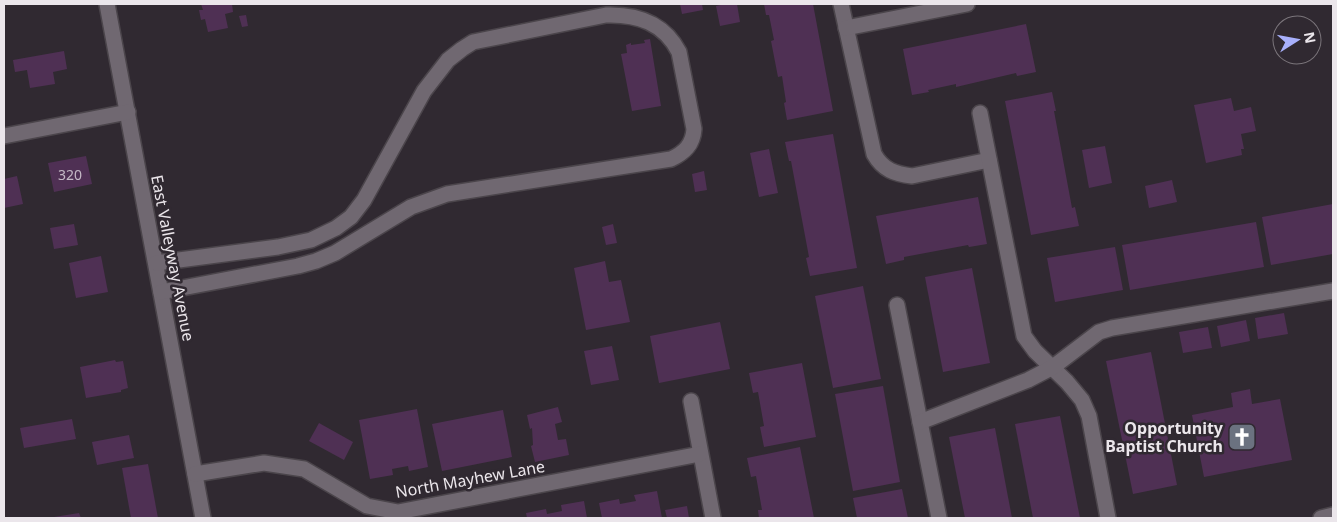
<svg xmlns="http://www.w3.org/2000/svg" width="1337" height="522" viewBox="0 0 1337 522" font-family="'Noto Sans',sans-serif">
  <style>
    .building { fill: #4f3054 }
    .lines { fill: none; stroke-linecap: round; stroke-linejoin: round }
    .minor-casing { stroke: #4b454b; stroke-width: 18 }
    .minor { stroke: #706871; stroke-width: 15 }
    .labels { text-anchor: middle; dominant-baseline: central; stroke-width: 5; stroke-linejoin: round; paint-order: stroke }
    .number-label { font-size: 14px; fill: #c4b8c5 }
    .street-label { font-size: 16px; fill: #ebe6eb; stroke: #302931 }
    .poi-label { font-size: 16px; font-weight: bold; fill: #ebe6eb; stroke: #302931; text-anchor: end }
  </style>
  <rect width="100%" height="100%" fill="#302931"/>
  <g class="building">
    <polygon points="201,4 232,4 233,12 225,14 228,28 208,32 205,19 201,20 199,10 203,10"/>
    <polygon points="680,4 702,4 703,10 682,14"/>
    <polygon points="725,4 737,4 740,22 720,26 716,6"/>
    <polygon points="764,4 813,4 833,111 787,120 784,103 786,102 782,76 778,77 771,41 774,40 769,15 766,15"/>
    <polygon points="246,15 248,26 242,27 239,16"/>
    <polygon points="1026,24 1036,72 1017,76 1016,73 956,87 956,84 928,90 929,92 912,95 903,49"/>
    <polygon points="650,39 661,106 632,111 621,54 627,53 626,45 631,43 631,45 645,43 644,40"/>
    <polygon points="64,51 67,69 53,72 55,84 30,88 27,70 15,72 13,60"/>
    <polygon points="1052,92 1056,111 1054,111 1072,208 1075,207 1079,226 1031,235 1005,101"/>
    <polygon points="1231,98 1234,111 1251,107 1256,131 1241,134 1244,149 1241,149 1242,155 1206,163 1194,105"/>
    <polygon points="833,134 857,268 810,276 806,258 809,257 791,161 789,161 785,142"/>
    <polygon points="1105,146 1112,183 1089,188 1082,150"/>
    <polygon points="769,149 778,193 759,197 750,153"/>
    <polygon points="86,156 92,184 54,192 48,163"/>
    <polygon points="704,171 707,190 695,192 692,174"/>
    <polygon points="17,176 23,204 4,208 4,179"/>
    <polygon points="1172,180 1177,202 1149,208 1145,186"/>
    <polygon points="978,197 987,244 969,247 968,245 904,257 904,260 886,264 876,216"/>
    <polygon points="1333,204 1333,254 1271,265 1262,217"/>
    <polygon points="1256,222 1264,267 1130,290 1122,245"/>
    <polygon points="74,224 78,245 54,249 50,228"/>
    <polygon points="613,224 617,243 606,245 602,227"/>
    <polygon points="1115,247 1123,290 1055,302 1047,258"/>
    <polygon points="101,256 108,292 76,298 69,263"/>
    <polygon points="605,261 609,282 621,280 630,322 586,330 574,268"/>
    <polygon points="972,268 990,363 943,372 925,277"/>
    <polygon points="863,286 881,379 833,388 815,296"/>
    <polygon points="1284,313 1288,334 1258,339 1255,318"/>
    <polygon points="1246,320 1250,341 1221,347 1217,326"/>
    <polygon points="720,322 730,369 659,383 650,336"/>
    <polygon points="1208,327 1212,348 1183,353 1179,332"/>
    <polygon points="612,346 619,380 591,385 584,351"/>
    <polygon points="1151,352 1177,485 1133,494 1106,361"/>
    <polygon points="115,360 116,362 123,361 128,388 121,390 121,392 86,398 80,367"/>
    <polygon points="802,363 816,437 764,447 760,427 764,426 758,392 753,393 749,373"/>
    <polygon points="883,386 900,482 853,491 835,394"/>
    <polygon points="1250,389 1252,404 1280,399 1292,460 1204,477 1192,415 1233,407 1231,393"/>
    <polygon points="558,407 562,422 555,424 558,440 566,439 569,455 535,462 531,446 533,445 532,428 530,429 527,415"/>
    <polygon points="417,409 428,467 409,471 408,466 392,469 393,475 370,479 359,420"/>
    <polygon points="503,410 512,457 442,471 432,424"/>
    <polygon points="1060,416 1080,518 1033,518 1015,424"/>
    <polygon points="72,419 76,439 24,448 20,428"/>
    <polygon points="319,423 353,442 344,460 309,441"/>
    <polygon points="995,428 1012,518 965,518 949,437"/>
    <polygon points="129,435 134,458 97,465 92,442"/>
    <polygon points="800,447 814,518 759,518 758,510 762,510 756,476 751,477 747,458"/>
    <polygon points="148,464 158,518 131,518 122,468"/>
    <polygon points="902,489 908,518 857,518 853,498"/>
    <polygon points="657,491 662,518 602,518 599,503 619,499 620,504 636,501 634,495"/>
    <polygon points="584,501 587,518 527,518 526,513 546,509 547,514 562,511 561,505"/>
    <polygon points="687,506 689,518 667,518 665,510"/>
    <polygon points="79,513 81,518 54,518 54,517"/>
  </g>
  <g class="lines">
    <defs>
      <g id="minor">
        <polyline points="107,4 203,518"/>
        <path d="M841,4L874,154C883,170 895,174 912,176L989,160"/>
        <polyline points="846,28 967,4"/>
        <polyline points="980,113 1024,336 1035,351 1067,382 1082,400 1089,416 1108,518"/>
        <polyline points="4,136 128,112"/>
        <path d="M156,263L278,247L311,240L336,228L351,217L364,200L424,91L448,60L462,49L473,42L606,15C638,14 664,23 679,52L694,129C693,145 684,153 671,159L447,194L411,207L335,253L316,261L298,266L161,292"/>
        <polyline points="897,305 939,518"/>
        <polyline points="691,401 713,518"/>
        <polyline points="920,422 1028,380 1053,367 1099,332 1112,328 1333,291"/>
        <polyline points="195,474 264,463 304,469 367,506 398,512 700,454"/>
        <polyline points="1321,518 1333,515"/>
      </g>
    </defs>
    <use href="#minor" class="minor-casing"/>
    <use href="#minor" class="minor"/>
  </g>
  <defs>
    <symbol id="church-square" viewBox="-11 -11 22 22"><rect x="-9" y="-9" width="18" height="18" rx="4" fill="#6b7280" stroke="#302931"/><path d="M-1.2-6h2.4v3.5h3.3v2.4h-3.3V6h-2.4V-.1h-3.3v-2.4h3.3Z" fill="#fff"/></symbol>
  </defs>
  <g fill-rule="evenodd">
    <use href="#church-square" x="1226" y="421" width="32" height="32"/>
  </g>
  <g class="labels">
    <g class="number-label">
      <text x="70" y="174">320</text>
    </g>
    <g class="street-label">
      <text transform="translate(173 258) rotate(79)">East Valleyway Avenue</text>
      <text transform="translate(470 479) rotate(-10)">North Mayhew Lane</text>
    </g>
    <g class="poi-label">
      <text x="1223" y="428">Opportunity<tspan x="1223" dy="18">Baptist Church</tspan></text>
    </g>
  </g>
  <rect width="1337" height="522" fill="none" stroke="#ebe6eb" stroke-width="10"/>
  <g transform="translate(1297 40) rotate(79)"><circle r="24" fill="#302931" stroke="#7b757b"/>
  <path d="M0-4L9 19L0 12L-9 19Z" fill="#a8b0fc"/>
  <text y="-8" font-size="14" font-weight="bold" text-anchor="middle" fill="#ebe6eb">N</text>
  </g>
</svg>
